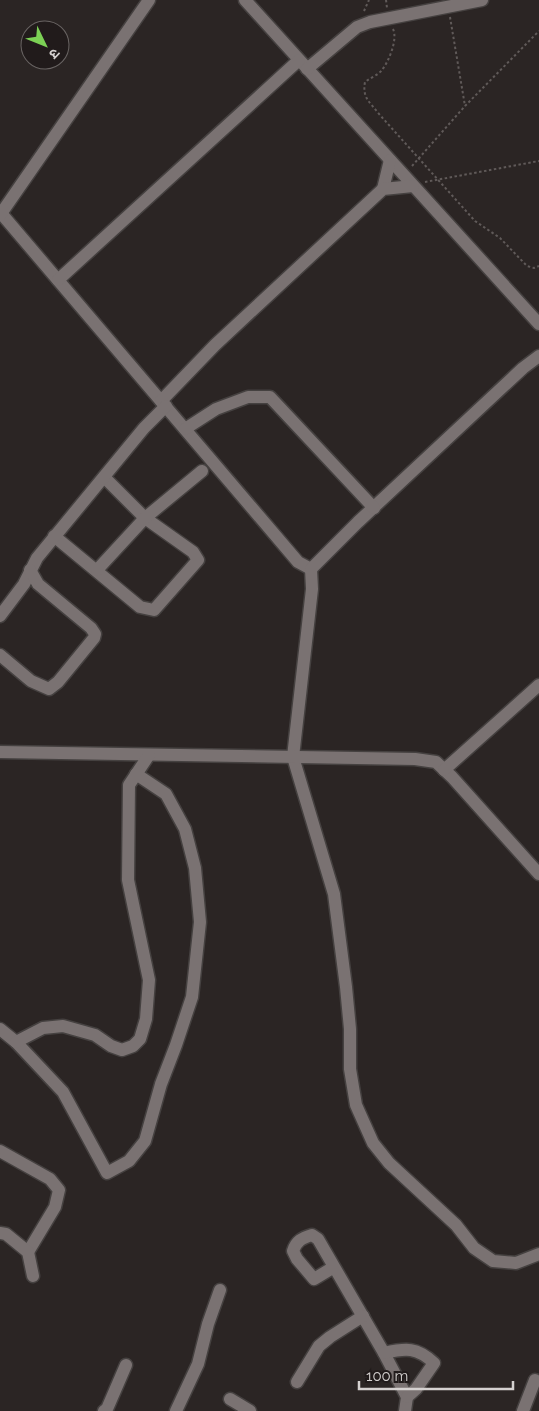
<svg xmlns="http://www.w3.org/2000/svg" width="539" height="1411" viewBox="0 0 539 1411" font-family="Raleway,'Noto Sans Devanagari',sans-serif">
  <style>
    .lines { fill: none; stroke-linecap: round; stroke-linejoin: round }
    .minor-casing { stroke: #454140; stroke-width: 15 }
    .path { stroke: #605a59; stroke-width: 2; stroke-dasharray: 2.5 2.5; stroke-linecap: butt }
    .minor { stroke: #7a7272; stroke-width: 12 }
  </style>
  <rect width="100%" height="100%" fill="#2b2524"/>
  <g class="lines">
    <defs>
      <g id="minor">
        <polyline points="245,0 539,324"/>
        <polyline points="307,69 357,27 370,22 482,0"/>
        <polyline points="383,189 390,160"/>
        <polyline points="0,212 298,562 311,569"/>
        <polyline points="0,215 149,0"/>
        <polyline points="58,280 299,60"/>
        <polyline points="539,356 523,368 358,522 311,569 312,589 293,757 334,894 346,987 350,1029 350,1069 356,1105 373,1143 389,1163 456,1225 474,1248 493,1261 516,1263 539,1254"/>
        <polyline points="161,401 215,345 383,189 413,186"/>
        <polyline points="185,429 216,409 248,397 270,397 374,508"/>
        <polyline points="54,536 140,607 154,610 198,560 193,552 145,518 104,477"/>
        <polyline points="97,570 145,518 202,471"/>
        <polyline points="0,616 24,584 37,558 144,428 166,406"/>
        <polyline points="0,655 31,681 49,689 58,682 94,638 95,634 91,628 38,584 30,570"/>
        <polyline points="0,752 415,759 436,762 452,777 539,874"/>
        <polyline points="444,770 539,685"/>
        <polyline points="0,1029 16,1042 63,1092 107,1173 129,1161 145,1141 161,1084 176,1045 192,997 200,922 195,868 185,829 166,794 136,774"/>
        <polyline points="16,1042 43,1028 63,1026 95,1035 111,1046 122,1050 133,1046 140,1039 146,1019 149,980 128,880 129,785 149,755"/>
        <polyline points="0,1151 50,1179 59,1190 55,1207 28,1252"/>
        <polyline points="0,1233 6,1234 28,1252 33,1276"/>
        <path d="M334,1267L314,1279L297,1259L293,1251C296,1241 302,1238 312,1235L318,1239L384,1353L407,1397L405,1411"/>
        <path d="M384,1353C406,1348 417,1347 434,1363L416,1389L407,1397"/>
        <polyline points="297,1382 319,1346 330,1337 363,1316"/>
        <polyline points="230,1399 250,1411"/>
        <polyline points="104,1411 107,1409 126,1365"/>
        <polyline points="176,1411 198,1364 208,1324 220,1290"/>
        <polyline points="523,1411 535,1380"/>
      </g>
    </defs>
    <use href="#minor" class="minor-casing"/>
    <g class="path">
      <polyline points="386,0 387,8"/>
      <polyline points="364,11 369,0"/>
      <polyline points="450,17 465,106"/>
      <path d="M393,29C398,39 389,61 382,70C378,75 370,78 365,82C362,98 370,102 379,114L475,221L500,238L527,266L534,268L539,266"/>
      <polyline points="412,166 465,106 539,31"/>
      <polyline points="425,182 539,161"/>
    </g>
    <use href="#minor" class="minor"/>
  </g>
  <g transform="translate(45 45) rotate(133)"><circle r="24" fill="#211b1b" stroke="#696463"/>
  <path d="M0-4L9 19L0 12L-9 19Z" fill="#7cd155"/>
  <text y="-8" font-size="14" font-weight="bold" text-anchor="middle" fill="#d5d1d0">उ</text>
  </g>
  <path d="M359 1381v8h154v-8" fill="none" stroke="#d5d1d0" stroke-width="2.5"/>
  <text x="366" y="1381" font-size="15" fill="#d5d1d0" stroke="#211b1b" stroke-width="4" paint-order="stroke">100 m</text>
</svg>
